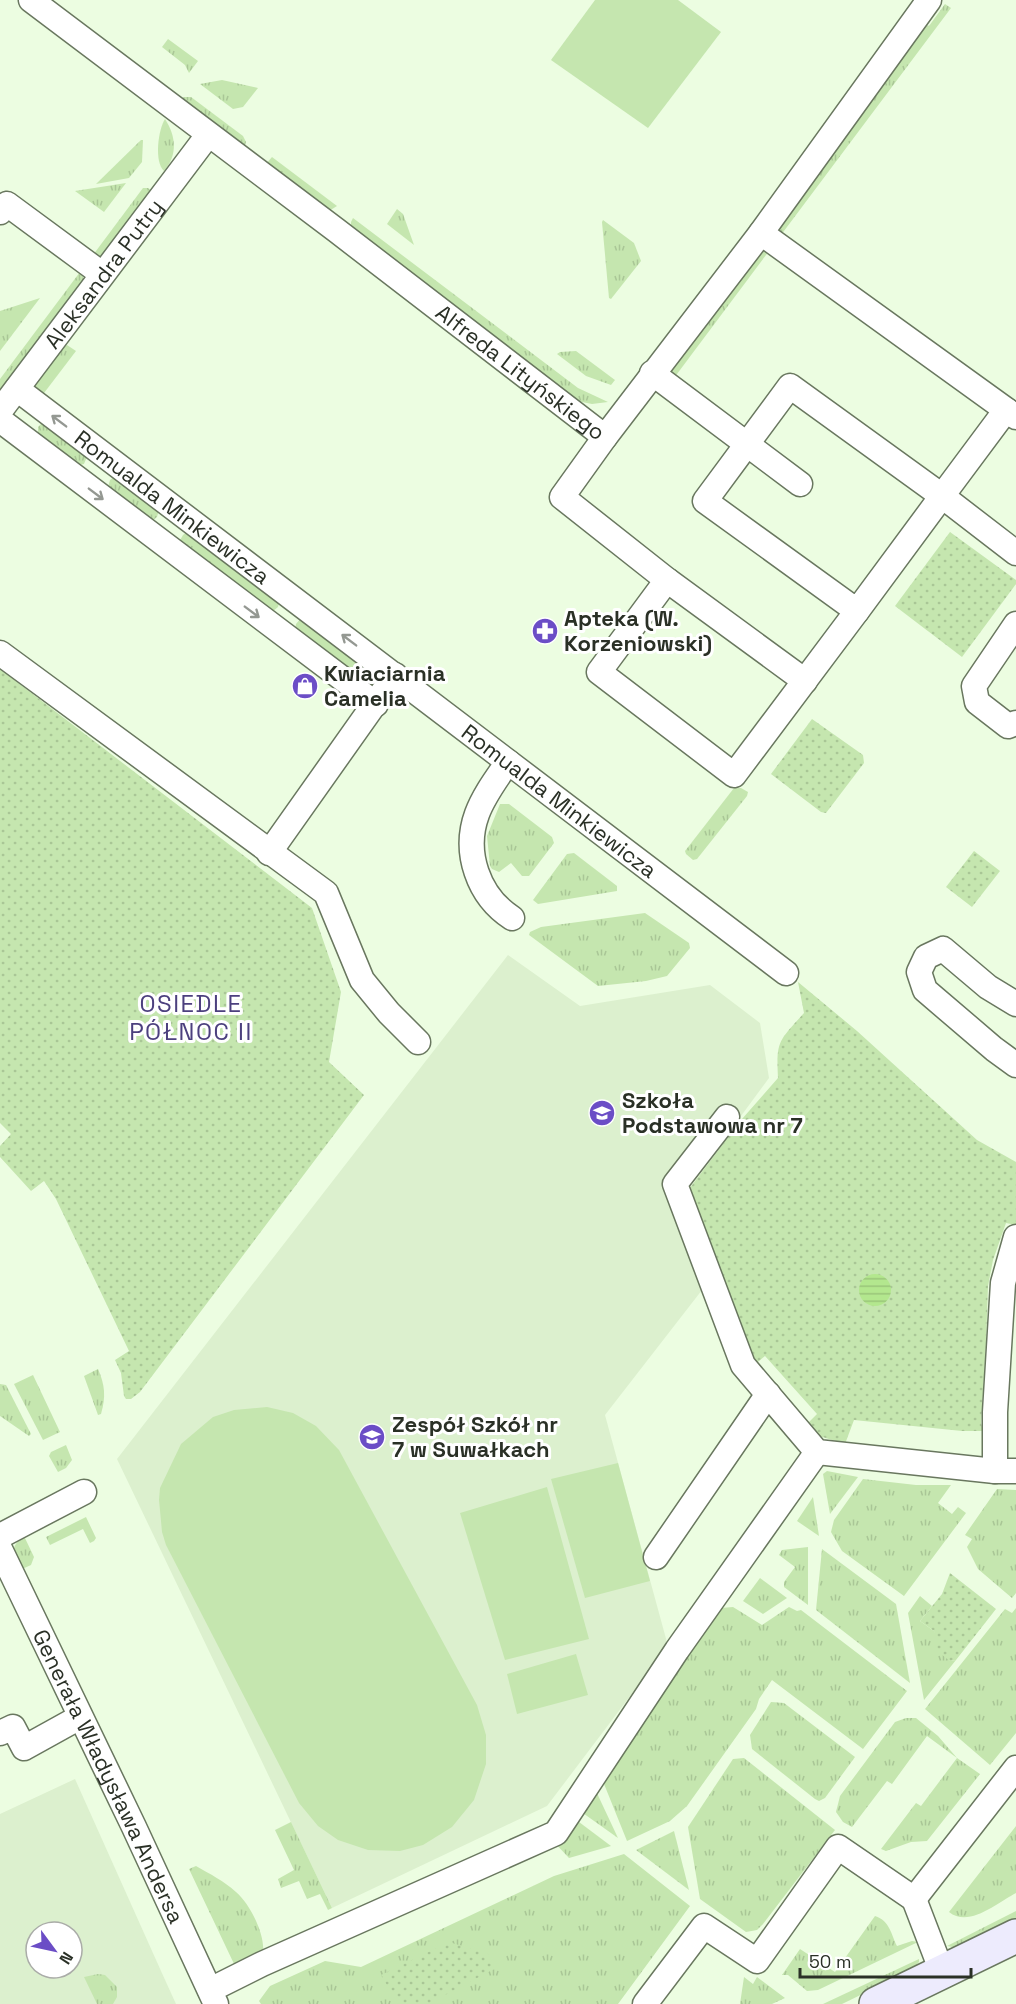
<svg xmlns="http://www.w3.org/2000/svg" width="1016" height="2004" viewBox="0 0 1016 2004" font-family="'Space Grotesk',sans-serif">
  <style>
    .built { fill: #dcf0ce; fill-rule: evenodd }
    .grass { fill: url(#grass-tufts) }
    .park { fill: url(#park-dots) }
    .pitch { fill: #c5e6af }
    .water { fill: url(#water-rules) }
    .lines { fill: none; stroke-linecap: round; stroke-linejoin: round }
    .street-casing { stroke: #69775f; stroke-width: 27 }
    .secondary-casing { stroke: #69775f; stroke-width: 36 }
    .street { stroke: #fff; stroke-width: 24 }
    .secondary { stroke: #edebfd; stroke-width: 33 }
    .oneway { stroke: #949892 }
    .labels { text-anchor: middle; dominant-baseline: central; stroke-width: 6; stroke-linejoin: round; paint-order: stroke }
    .street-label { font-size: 22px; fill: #2a3026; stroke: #fff }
    .poi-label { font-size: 22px; font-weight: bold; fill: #2a3026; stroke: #fff; text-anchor: start }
    .neighbourhood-label { font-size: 24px; letter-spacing: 1.5px; fill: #4c407e; stroke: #fff }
  </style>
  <defs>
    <pattern id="grass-tufts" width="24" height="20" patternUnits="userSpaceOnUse" patternTransform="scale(1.5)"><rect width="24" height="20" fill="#c5e6af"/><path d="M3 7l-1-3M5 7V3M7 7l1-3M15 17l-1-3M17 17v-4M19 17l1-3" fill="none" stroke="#a9c696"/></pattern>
    <pattern id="park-dots" width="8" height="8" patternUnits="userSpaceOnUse" patternTransform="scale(1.5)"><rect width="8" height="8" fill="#c5e6af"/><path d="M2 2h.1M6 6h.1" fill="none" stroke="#a9c696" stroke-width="1.8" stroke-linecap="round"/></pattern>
    <pattern id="water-rules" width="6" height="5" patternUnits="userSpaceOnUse" patternTransform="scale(1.5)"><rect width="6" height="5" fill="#b3e78e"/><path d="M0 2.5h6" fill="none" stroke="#9ac67a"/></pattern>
  </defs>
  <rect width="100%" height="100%" fill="#ecfde1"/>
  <g class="built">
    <polygon points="508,955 580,1006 710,985 760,1023 769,1078 674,1207 702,1290 605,1415 668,1646 547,1806 332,1908 117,1459"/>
    <path d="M75,1779L161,1971L176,2004H0V1814ZM36,1932H72V1968H36Z"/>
  </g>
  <g class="grass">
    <polygon points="945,4 951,8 781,235 778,231 779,223 927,25 929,26"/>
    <polygon points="168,39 198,61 189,73 185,65 162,47"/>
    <polygon points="222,80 258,88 243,107 233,109 200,84"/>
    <polygon points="184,97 191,97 243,136 246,142 244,149 180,100"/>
    <path d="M165,119C176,136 178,155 164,171C154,162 158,130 165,119Z"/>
    <polygon points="141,140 143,140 142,162 129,178 96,184"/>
    <polygon points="272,157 337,206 329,211 265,165"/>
    <polygon points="126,183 104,212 75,191"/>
    <polygon points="143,188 148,188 151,190 101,257 93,255"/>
    <polygon points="397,209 403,214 414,245 387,224"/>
    <polygon points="353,218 578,388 608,402 592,404 577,401 351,227 351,222"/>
    <polygon points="603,220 634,243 641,261 611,299 609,298 602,222"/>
    <polygon points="772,247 674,378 671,370 759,251"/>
    <polygon points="80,272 83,274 83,280 0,392 0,379"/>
    <polygon points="40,298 0,351 0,311"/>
    <polygon points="67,345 76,351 41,397 33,390 33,385 64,346"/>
    <polygon points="576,351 615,380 611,385 586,376 557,354 560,352"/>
    <polygon points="43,422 88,454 84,464 79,465 38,434 38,427"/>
    <polygon points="114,477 159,510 157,517 152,521 108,487 110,480"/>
    <polygon points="187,532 279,603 278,607 272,612 179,542 183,535"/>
    <polygon points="301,618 369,668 370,675 364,680 295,630 296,624"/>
    <polygon points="734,788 741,788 748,792 747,796 697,859 693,860 686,854 685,851"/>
    <polygon points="500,804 509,804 552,837 554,843 529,876 522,876 511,863 499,872 492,869 490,866 487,836"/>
    <polygon points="574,853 617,886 617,891 538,904 533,900 567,854"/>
    <polygon points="645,913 689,943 690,948 667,976 646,981 598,986 529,935 530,932 541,927"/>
    <path d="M98,1369C105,1385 106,1397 101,1414L98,1415L84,1376Z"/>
    <polygon points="33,1375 60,1432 43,1440 14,1384"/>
    <polygon points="0,1384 6,1385 31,1434 29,1436 0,1416"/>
    <polygon points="66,1445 72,1460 66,1468 58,1472 49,1456 51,1452"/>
    <polygon points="827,1471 858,1477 830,1514 823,1474"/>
    <polygon points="863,1479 916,1485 951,1485 938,1503 952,1514 958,1507 966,1513 904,1596 842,1551 831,1532 834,1520"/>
    <polygon points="997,1489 1016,1490 1016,1593 1012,1598 978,1569 967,1547 972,1539 965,1535"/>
    <polygon points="813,1497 819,1536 797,1521"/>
    <polygon points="86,1517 96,1538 94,1541 90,1543 83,1529 50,1545 46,1537"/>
    <path d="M24,1536L34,1557L31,1565L20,1570C14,1554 8,1548 24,1536Z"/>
    <polygon points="808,1547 808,1605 784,1587 784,1582 795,1567 779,1555 782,1550"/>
    <polygon points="822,1549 896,1604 910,1683 816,1610"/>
    <polygon points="760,1578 787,1598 763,1614 743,1601"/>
    <polygon points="920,1596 932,1606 920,1621 934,1631 950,1661 956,1660 924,1700 908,1613"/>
    <polygon points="733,1607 762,1625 789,1607 797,1611 801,1610 907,1691 863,1749 772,1680 759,1699 756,1709 687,1806 670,1821 627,1841 602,1779 611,1762 721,1608"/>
    <polygon points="1016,1608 1016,1733 990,1765 925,1709 1005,1609 1012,1613"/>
    <polygon points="771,1702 784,1703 855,1757 825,1798 819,1801 815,1799 752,1749 750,1735"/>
    <polygon points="906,1718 916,1718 938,1736 957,1758 980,1774 927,1841 911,1842 886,1851 881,1849 916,1803 921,1806 957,1758 927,1736 892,1784 887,1781 852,1827 843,1822 836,1812 840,1796 895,1722"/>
    <polygon points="744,1758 835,1830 763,1924 757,1930 746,1932 700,1899 688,1827 733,1759"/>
    <polygon points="595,1789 618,1838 580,1811"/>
    <polygon points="575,1819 611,1846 569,1858 553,1841"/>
    <polygon points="291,1822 332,1908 328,1910 320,1894 307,1899 299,1881 281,1888 278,1879 294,1870 275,1830"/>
    <path d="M1016,1826V1893C997,1903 969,1928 949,1912Z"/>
    <polygon points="674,1831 689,1890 636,1850"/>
    <polygon points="624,1854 690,1906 618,2004 261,2004 259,2001 270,1986 325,1961 361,1967 554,1876"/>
    <path d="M196,1866C210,1874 224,1881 236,1892C250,1904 265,1934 263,1952L235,1966L189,1869Z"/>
    <polygon points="1016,1911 1016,1921 958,1948 947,1946"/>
    <path d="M875,1916C890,1921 891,1934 897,1946L912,1941L918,1942L818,1990L807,1991L788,1975H782L800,1949L835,1972Z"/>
    <polygon points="919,1959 919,1962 912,1970 842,2004 823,2004"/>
    <polygon points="98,1974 105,1975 117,1987 117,1997 113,2004 97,2004 84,1977"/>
    <polygon points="744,1977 753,1984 757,1977 785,1998 772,2004 740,2004"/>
  </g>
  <g class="park">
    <polygon points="950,532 1016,580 1016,584 962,657 895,606"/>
    <polygon points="0,669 312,908 341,992 329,1062 364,1095 140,1392 131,1399 126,1399 124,1396 121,1373 115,1360 129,1351 56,1199 44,1181 31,1191 0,1157 0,1146 11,1134 0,1123"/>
    <polygon points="812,719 863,755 864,763 826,813 821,812 771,774"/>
    <polygon points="974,851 1000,871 972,907 946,887"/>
    <path d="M798,982L857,1031L977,1140L1016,1162V1225L1006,1223L993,1260L988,1286L986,1343L981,1423L983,1431H962L854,1420L845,1444L816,1435L805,1426L817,1414L765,1356L752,1367L683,1197L742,1119L778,1078C776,1040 779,1041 804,1013Z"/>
    <polygon points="950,1573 996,1609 956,1660 950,1661 937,1651 934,1631 920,1621 942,1594"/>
    <polygon points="449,1942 488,1954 496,1968 428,2004 398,2004 381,1975"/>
  </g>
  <g class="pitch">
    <polygon points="595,0 678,0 721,32 648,128 551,60"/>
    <polygon points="267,1407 293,1413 316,1426 339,1450 477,1705 486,1735 486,1764 474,1800 452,1827 423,1845 400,1851 368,1850 338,1840 318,1826 299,1803 166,1545 162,1532 159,1500 160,1488 181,1444 213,1417 234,1410"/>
    <polygon points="618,1463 650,1581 585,1598 551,1479"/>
    <polygon points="547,1487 589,1639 505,1660 460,1513"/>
    <polygon points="576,1654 588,1695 517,1714 507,1674"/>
  </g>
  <circle class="water" cx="875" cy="1290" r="16"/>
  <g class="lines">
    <defs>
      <g id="street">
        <path id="s1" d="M31,0L336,230L605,437L761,233L929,0"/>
        <polyline points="0,212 7,204 102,274"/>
        <polyline points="761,233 1016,417"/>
        <polyline points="652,373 800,484"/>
        <polygon points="790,386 942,496 857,611 705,501"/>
        <path id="s2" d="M17,389L786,973"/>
        <polyline points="1006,410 942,496 1016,553"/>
        <path id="s3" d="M0,411L208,135"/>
        <polyline points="0,420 376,704"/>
        <polyline points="605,437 562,497 667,580 805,681"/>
        <polyline points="667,580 599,672 734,775 857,611"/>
        <polyline points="1016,624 974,686 977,702 1008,726 1016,723"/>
        <polyline points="0,653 326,893 362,980 389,1013 418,1042"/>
        <path d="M508,762C497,778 484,795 477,814C463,852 478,896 512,918"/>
        <polyline points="269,853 395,675"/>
        <polyline points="1016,1004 988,987 943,949 926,957 919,972 925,990 994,1049 1016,1065"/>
        <polyline points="727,1117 675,1184 743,1365 817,1452 995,1471 1016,1471"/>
        <polyline points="995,1471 995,1412 1003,1283 1016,1237"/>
        <polyline points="0,1536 84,1492"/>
        <path id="s4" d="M0,1549L134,1827L216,2004"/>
        <polyline points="656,1557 768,1394"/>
        <polyline points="0,1733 13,1727 24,1748 80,1717"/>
        <polyline points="914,1899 942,1972"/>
        <polyline points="210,1990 262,1964 556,1833 677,1650 817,1452"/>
        <polyline points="645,2004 704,1926 757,1961 838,1847 914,1899 1016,1768"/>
      </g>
      <polyline id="secondary" points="876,2004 1016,1936"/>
    </defs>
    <use href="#street" class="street-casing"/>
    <use href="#secondary" class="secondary-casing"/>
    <use href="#street" class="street"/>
    <use href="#secondary" class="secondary"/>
  </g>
  <defs><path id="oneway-shaft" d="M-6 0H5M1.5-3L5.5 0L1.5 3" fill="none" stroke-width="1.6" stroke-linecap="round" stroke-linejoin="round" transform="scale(1.5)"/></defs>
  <g class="oneway">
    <use href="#oneway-shaft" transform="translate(59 421) rotate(-143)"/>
    <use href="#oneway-shaft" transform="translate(96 494) rotate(37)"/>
    <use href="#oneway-shaft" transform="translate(252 612) rotate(37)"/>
    <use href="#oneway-shaft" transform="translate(349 640) rotate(-143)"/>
  </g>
  <defs>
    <symbol id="pharmacy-disc" viewBox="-11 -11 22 22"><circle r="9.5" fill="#6b4dc6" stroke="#fff"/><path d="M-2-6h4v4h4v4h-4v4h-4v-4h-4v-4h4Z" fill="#fff"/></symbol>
    <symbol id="shop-disc" viewBox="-11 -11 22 22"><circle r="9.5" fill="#6b4dc6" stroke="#fff"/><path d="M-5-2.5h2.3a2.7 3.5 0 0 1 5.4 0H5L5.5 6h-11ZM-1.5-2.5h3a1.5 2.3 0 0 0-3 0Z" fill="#fff"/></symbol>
    <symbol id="school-disc" viewBox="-11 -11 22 22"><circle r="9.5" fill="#6b4dc6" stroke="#fff"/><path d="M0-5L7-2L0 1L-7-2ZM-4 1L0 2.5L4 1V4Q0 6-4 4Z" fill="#fff"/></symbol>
  </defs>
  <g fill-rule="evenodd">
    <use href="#pharmacy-disc" x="530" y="616" width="30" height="30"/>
    <use href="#shop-disc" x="290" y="671" width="30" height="30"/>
    <use href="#school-disc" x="587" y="1098" width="30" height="30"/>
    <use href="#school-disc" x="357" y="1422" width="30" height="30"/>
  </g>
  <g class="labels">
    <g class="street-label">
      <text stroke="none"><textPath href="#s3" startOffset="172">Aleksandra Putry</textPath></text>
      <text stroke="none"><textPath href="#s1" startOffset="615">Alfreda Lityńskiego</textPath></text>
      <text stroke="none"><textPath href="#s2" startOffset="195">Romualda Minkiewicza</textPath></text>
      <text stroke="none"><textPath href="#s2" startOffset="681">Romualda Minkiewicza</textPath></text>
      <text stroke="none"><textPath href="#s4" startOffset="252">Generała Władysława Andersa</textPath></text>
    </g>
    <g class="poi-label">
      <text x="564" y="618">Apteka (W.<tspan x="564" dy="25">Korzeniowski)</tspan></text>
      <text x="324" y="673">Kwiaciarnia<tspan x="324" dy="25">Camelia</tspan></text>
      <text x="622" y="1100">Szkoła<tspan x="622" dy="25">Podstawowa nr 7</tspan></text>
      <text x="392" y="1424">Zespół Szkół nr<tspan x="392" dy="25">7 w Suwałkach</tspan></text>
    </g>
    <g class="neighbourhood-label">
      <text x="191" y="1003">OSIEDLE<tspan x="191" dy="28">PÓŁNOC II</tspan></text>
    </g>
  </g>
  <g transform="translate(54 1950) rotate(123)"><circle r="28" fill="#ffffff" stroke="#aaaca8" stroke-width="1.5"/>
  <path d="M0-4.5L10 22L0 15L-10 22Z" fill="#6b4dc6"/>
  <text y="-9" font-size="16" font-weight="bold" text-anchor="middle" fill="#2a3026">N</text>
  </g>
  <path d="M800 1968v9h171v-9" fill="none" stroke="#2a3026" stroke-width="3"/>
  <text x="809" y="1968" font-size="18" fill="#2a3026" stroke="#ffffff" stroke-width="4.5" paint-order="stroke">50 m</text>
</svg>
